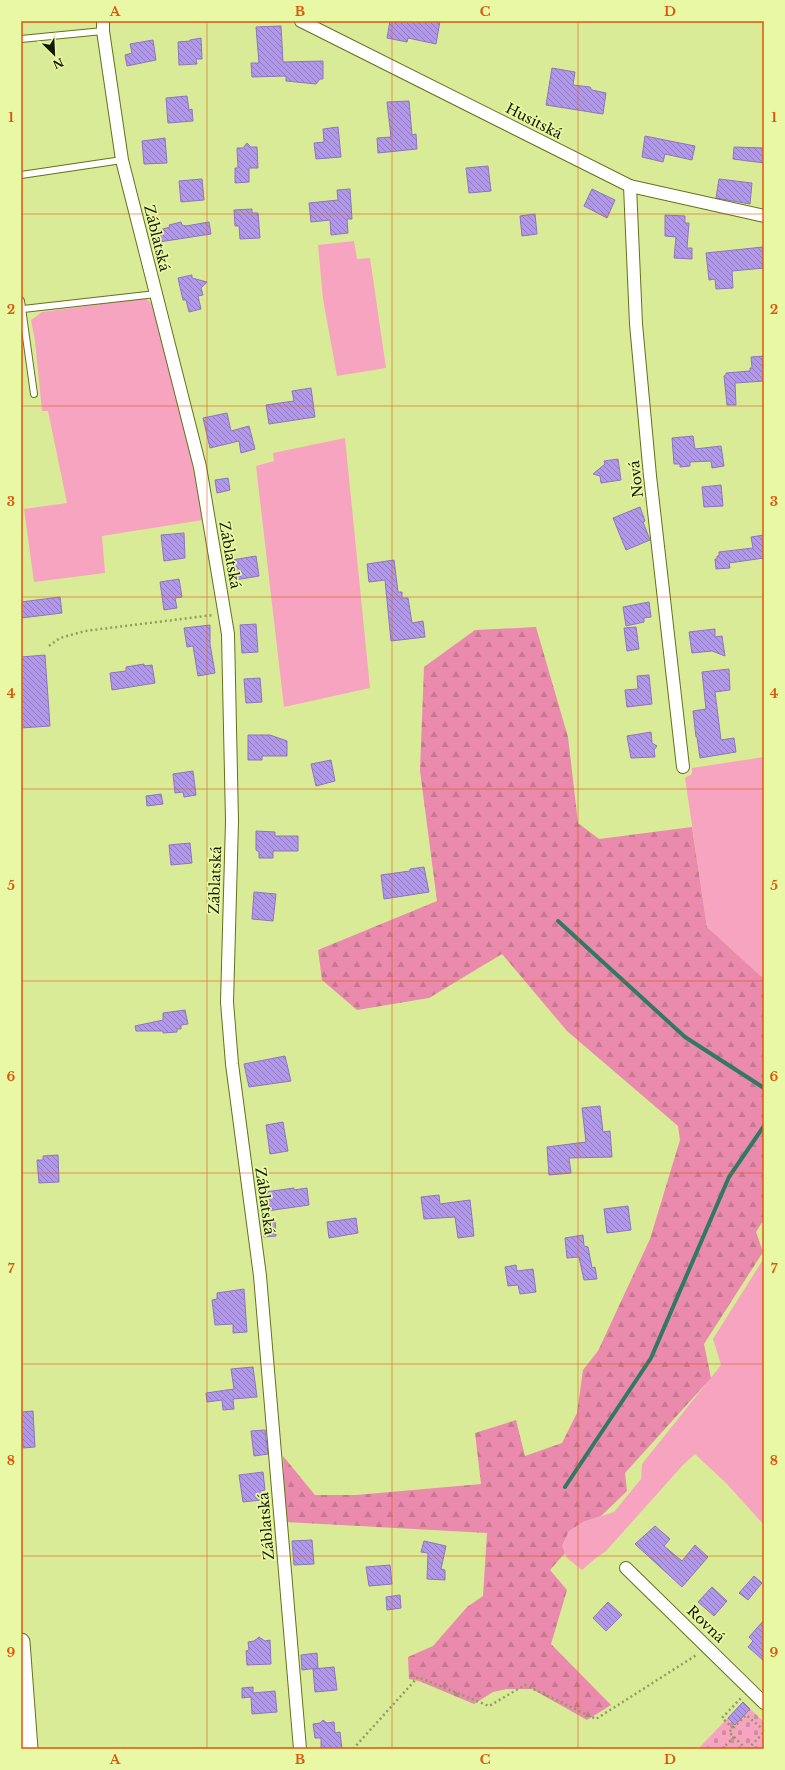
<svg xmlns="http://www.w3.org/2000/svg" width="785" height="1770" viewBox="0 0 785 1770" font-family="'Libre Baskerville',serif">
  <style>
    .grass { fill: #f7a4c0 }
    .forest { fill: url(#forest-firs) }
    .cemetery { fill: url(#cemetery-stones) }
    .lines { fill: none; stroke-linecap: round; stroke-linejoin: round }
    .stream { stroke: #317963; stroke-width: 4 }
    .building { fill: url(#building-back-hatch); stroke: #8c76bc }
    .lane-casing { stroke: #64711d; stroke-width: 8 }
    .street-casing { stroke: #64711d; stroke-width: 14 }
    .secondary-casing { stroke: #64711d; stroke-width: 19 }
    .path { stroke: #919d60; stroke-width: 2.5; stroke-dasharray: 2 3; stroke-linecap: butt }
    .lane { stroke: #fff; stroke-width: 6 }
    .street { stroke: #fff; stroke-width: 12 }
    .secondary { stroke: #fff; stroke-width: 17 }
    .grid { fill: none; stroke: #dd560b; stroke-width: 1; stroke-opacity: 0.55 }
    .labels { text-anchor: middle; dominant-baseline: central; stroke-width: 3.5; stroke-linejoin: round; paint-order: stroke }
    .street-label { font-size: 14px; fill: #151900; stroke: #e8f8a5 }
    .neatline { fill: none; stroke: #dd560b; stroke-width: 1.5 }
    .grid-label { font-size: 13px; text-anchor: middle; font-weight: bold; fill: #dd560b }
  </style>
  <defs>
    <pattern id="forest-firs" width="22" height="20" patternUnits="userSpaceOnUse"><rect width="22" height="20" fill="#ea8aac"/><path d="M5 1l3.5 6h-7zM16 11l3.5 6h-7z" fill="#c87692"/></pattern>
    <pattern id="cemetery-stones" width="16" height="16" patternUnits="userSpaceOnUse"><rect width="16" height="16" fill="#f7a4c0"/><path d="M2 7V4a2 2 0 0 1 4 0v3zM10 15v-3a2 2 0 0 1 4 0v3z" fill="#d38da3"/></pattern>
    <pattern id="building-back-hatch" width="6" height="6" patternUnits="userSpaceOnUse"><rect width="6" height="6" fill="#b298ec"/><path d="M-1 5l2 2M0 0l6 6M5-1l2 2" fill="none" stroke="#907bbd"/></pattern>
  </defs>
  <rect width="100%" height="100%" fill="#daeb98"/>
  <g class="grass">
    <polygon points="354,241 357,259 370,258 386,368 337,376 323,299 318,245"/>
    <polygon points="145,298 152,304 186,431 203,520 102,536 105,573 34,582 24,509 67,503 48,411 42,411 35,341 31,320 42,312"/>
    <polygon points="345,438 370,688 284,707 256,466 274,461 273,453"/>
    <polygon points="764,757 764,979 707,927 685,778 692,774 692,768"/>
    <polygon points="764,1258 764,1525 726,1483 695,1454 683,1465 606,1551 596,1558 582,1570 567,1558 562,1546 569,1531 583,1522 614,1512 641,1479 642,1464 721,1365 713,1339"/>
  </g>
  <polygon class="forest" points="536,627 568,737 578,823 599,839 692,827 707,927 764,979 764,1219 756,1232 763,1252 704,1344 711,1378 625,1473 627,1491 601,1516 583,1522 569,1531 562,1546 565,1553 550,1570 567,1590 551,1644 611,1705 587,1720 532,1689 507,1689 493,1692 474,1704 419,1681 409,1679 408,1657 433,1646 467,1607 483,1596 487,1533 286,1522 283,1456 315,1495 356,1495 481,1484 475,1433 516,1420 525,1456 562,1443 577,1413 583,1370 598,1351 650,1239 680,1140 678,1126 567,1031 502,954 429,998 357,1010 322,980 318,950 437,901 420,771 424,667 475,630"/>
  <polygon class="cemetery" points="743,1702 764,1722 764,1749 698,1749"/>
  <g class="lines">
    <g class="stream">
      <polyline points="558,921 685,1037 764,1088"/>
      <polyline points="565,1487 651,1358 729,1177 764,1126"/>
    </g>
  </g>
  <g class="building">
    <polygon points="390,21 440,21 436,44 408,38 407,42 387,38"/>
    <polygon points="281,26 283,62 323,61 323,79 320,79 316,84 286,81 286,76 252,77 251,63 259,63 256,27"/>
    <polygon points="201,38 202,59 196,59 197,64 179,65 178,42 190,41 190,40"/>
    <polygon points="153,40 156,60 127,66 125,55 132,53 130,44"/>
    <polygon points="552,68 575,72 573,85 590,87 592,90 606,93 603,114 546,105"/>
    <polygon points="187,96 189,110 192,109 193,121 168,123 166,98"/>
    <polygon points="409,101 412,135 416,134 417,149 378,153 377,138 391,137 387,102"/>
    <polygon points="338,127 341,157 316,159 314,143 324,142 323,129"/>
    <polygon points="645,136 695,146 692,160 665,154 663,162 642,157"/>
    <polygon points="165,138 167,163 144,164 142,141"/>
    <polygon points="247,143 251,147 257,147 258,168 249,168 249,182 235,183 235,168 238,168 237,148 243,148"/>
    <polygon points="734,147 764,148 764,163 733,159"/>
    <polygon points="488,166 491,191 469,193 466,168"/>
    <polygon points="202,179 204,200 181,202 179,181"/>
    <polygon points="719,179 752,183 750,204 716,198"/>
    <polygon points="350,189 352,219 347,219 348,233 331,235 330,220 311,222 309,203 338,200 337,190"/>
    <polygon points="592,189 615,200 607,218 584,206"/>
    <polygon points="252,209 252,213 258,213 260,238 240,239 239,226 235,226 234,210"/>
    <polygon points="535,214 537,234 522,236 520,216"/>
    <polygon points="665,215 685,216 685,223 689,223 687,248 692,248 692,259 674,258 676,237 665,236"/>
    <polygon points="181,222 182,225 186,226 209,222 211,234 159,242 156,231 170,227 169,225"/>
    <polygon points="763,247 764,268 732,271 733,288 716,289 715,279 709,280 706,253"/>
    <polygon points="192,275 192,278 207,282 201,288 203,295 198,296 201,309 189,312 186,300 183,300 178,278"/>
    <polygon points="764,356 764,381 735,383 736,405 727,405 724,376 726,375 726,373 750,371 750,368 752,368 751,357"/>
    <polygon points="311,388 315,417 269,424 266,405 294,401 292,391"/>
    <polygon points="227,413 231,431 249,426 255,449 241,453 239,441 210,448 203,418"/>
    <polygon points="693,436 695,449 721,446 724,466 712,468 711,461 690,462 690,466 680,467 680,464 674,464 672,438"/>
    <polygon points="618,459 621,480 601,483 600,476 593,474 605,464 604,461"/>
    <polygon points="228,478 230,490 217,493 215,480"/>
    <polygon points="721,485 723,506 704,507 702,487"/>
    <polygon points="640,507 645,521 643,522 650,540 626,550 613,518"/>
    <polygon points="184,533 185,558 164,561 161,535"/>
    <polygon points="764,535 764,558 729,563 730,568 716,569 715,559 717,559 717,556 719,556 719,552 753,548 751,537"/>
    <polygon points="256,556 259,576 235,580 232,560"/>
    <polygon points="394,560 398,592 402,592 402,598 408,598 412,623 423,621 425,637 391,641 385,580 369,582 367,564"/>
    <polygon points="179,579 182,597 175,598 177,608 164,610 160,582"/>
    <polygon points="60,597 62,613 21,618 21,602"/>
    <polygon points="649,602 651,617 644,618 644,622 626,626 623,607"/>
    <polygon points="256,624 258,652 242,653 240,625"/>
    <polygon points="210,625 210,644 215,673 198,676 193,646 187,647 184,628"/>
    <polygon points="636,627 639,649 627,651 624,628"/>
    <polygon points="715,629 715,637 722,636 725,656 712,651 692,653 689,632"/>
    <polygon points="45,655 50,726 21,728 21,657"/>
    <polygon points="144,664 144,666 152,665 155,683 112,690 110,673 126,671 126,667"/>
    <polygon points="729,669 730,690 715,692 721,740 734,738 736,752 700,758 697,737 696,737 693,711 706,709 702,672"/>
    <polygon points="649,675 652,704 627,707 625,690 638,689 637,676"/>
    <polygon points="260,678 262,702 246,703 244,679"/>
    <polygon points="651,732 652,743 657,746 654,750 655,757 631,758 627,736"/>
    <polygon points="248,735 270,735 287,741 287,756 262,756 262,760 248,760"/>
    <polygon points="331,760 335,781 316,786 311,764"/>
    <polygon points="193,771 196,795 184,797 183,792 175,793 173,774"/>
    <polygon points="161,794 163,804 147,806 146,796"/>
    <polygon points="256,831 275,832 275,836 298,836 298,851 273,851 273,858 259,858 259,852 256,850"/>
    <polygon points="190,843 192,863 171,865 169,845"/>
    <polygon points="424,867 429,892 384,899 381,875 410,871 410,869"/>
    <polygon points="254,892 276,894 273,921 252,919"/>
    <polygon points="185,1010 188,1024 181,1025 181,1029 177,1029 177,1032 163,1033 163,1031 136,1031 135,1026 163,1020 163,1013"/>
    <polygon points="285,1056 291,1081 249,1087 244,1064"/>
    <polygon points="600,1106 603,1132 610,1131 612,1157 569,1158 571,1173 549,1175 547,1147 586,1142 582,1108"/>
    <polygon points="283,1122 288,1151 270,1154 266,1125"/>
    <polygon points="58,1155 59,1182 39,1183 37,1160 43,1160 43,1156"/>
    <polygon points="294,1188 294,1190 307,1188 309,1205 267,1211 265,1192"/>
    <polygon points="439,1195 440,1204 470,1200 474,1236 458,1238 455,1217 424,1219 421,1197"/>
    <polygon points="628,1206 631,1230 607,1233 604,1209"/>
    <polygon points="356,1218 358,1233 329,1238 327,1222"/>
    <polygon points="275,1219 276,1236 264,1237 263,1220"/>
    <polygon points="583,1235 584,1246 588,1247 592,1268 595,1267 597,1279 584,1280 579,1257 567,1258 565,1238"/>
    <polygon points="516,1265 517,1271 533,1269 536,1292 520,1294 518,1285 508,1286 505,1267"/>
    <polygon points="244,1289 247,1332 233,1333 233,1324 215,1325 212,1300 217,1299 217,1293"/>
    <polygon points="253,1367 257,1397 233,1399 234,1409 223,1410 222,1400 207,1402 206,1393 234,1389 231,1369"/>
    <polygon points="33,1411 35,1447 23,1448 21,1412"/>
    <polygon points="265,1430 268,1454 254,1456 251,1431"/>
    <polygon points="263,1472 265,1490 260,1491 261,1500 243,1502 239,1475"/>
    <polygon points="655,1526 670,1539 664,1546 682,1561 695,1545 708,1557 682,1587 635,1544"/>
    <polygon points="312,1540 314,1564 294,1565 292,1541"/>
    <polygon points="424,1541 446,1546 441,1569 445,1570 445,1580 427,1579 428,1553 421,1552"/>
    <polygon points="390,1565 392,1584 369,1586 366,1567"/>
    <polygon points="754,1576 762,1583 748,1600 739,1593"/>
    <polygon points="712,1587 727,1601 714,1616 698,1602"/>
    <polygon points="400,1595 401,1608 387,1610 386,1597"/>
    <polygon points="608,1602 622,1615 606,1631 593,1618"/>
    <polygon points="764,1620 764,1661 748,1647 753,1641 749,1637"/>
    <polygon points="259,1637 265,1641 270,1640 271,1664 247,1665 246,1651 249,1650 248,1642 254,1641"/>
    <polygon points="317,1653 318,1668 302,1670 301,1655"/>
    <polygon points="334,1667 337,1690 315,1692 313,1669"/>
    <polygon points="253,1687 253,1693 275,1691 277,1712 252,1714 251,1697 242,1698 242,1688"/>
    <polygon points="743,1702 750,1709 735,1725 728,1718"/>
    <polygon points="323,1720 327,1723 334,1722 335,1733 340,1732 342,1749 321,1749 321,1738 315,1738 313,1724 320,1723"/>
  </g>
  <g class="lines">
    <defs>
      <g id="lane">
        <polyline points="21,39 103,31"/>
        <polyline points="21,175 122,160"/>
        <polyline points="21,301 34,394"/>
        <polyline points="23,309 156,294"/>
      </g>
      <g id="street">
        <polyline points="103,21 103,31 122,160 200,467 228,634 232,821 227,1002 232,1064 260,1276 300,1749"/>
        <polyline points="301,21 630,186 764,216"/>
        <polyline points="630,186 636,324 650,476 683,767"/>
        <polyline points="626,1568 764,1703"/>
      </g>
      <polyline id="secondary" points="21,1642 29,1749"/>
    </defs>
    <use href="#lane" class="lane-casing"/>
    <use href="#street" class="street-casing"/>
    <use href="#secondary" class="secondary-casing"/>
    <g class="path">
      <polyline points="49,646 60,638 85,631 213,615"/>
      <polyline points="733,1728 722,1718 742,1697"/>
      <polyline points="353,1749 418,1677 489,1706 525,1685 596,1719 698,1654"/>
      <polyline points="722,1749 734,1737"/>
      <polyline points="746,1749 729,1732 746,1715 764,1730"/>
      <polyline points="748,1749 764,1732"/>
    </g>
    <use href="#lane" class="lane"/>
    <use href="#street" class="street"/>
    <use href="#secondary" class="secondary"/>
  </g>
  <path class="grid" d="M207,21V1749M392,21V1749M578,21V1749M21,214H764M21,406H764M21,597H764M21,789H764M21,981H764M21,1173H764M21,1364H764M21,1556H764"/>
  <g class="labels">
    <g class="street-label">
      <text transform="translate(534 121) rotate(27)">Husitská</text>
      <text transform="translate(157 238) rotate(76)">Záblatská</text>
      <text transform="translate(636 479) rotate(-96)">Nová</text>
      <text transform="translate(230 555) rotate(80)">Záblatská</text>
      <text transform="translate(215 880) rotate(-88)">Záblatská</text>
      <text transform="translate(265 1201) rotate(82)">Záblatská</text>
      <text transform="translate(266 1526) rotate(-95)">Záblatská</text>
      <text transform="translate(706 1624) rotate(44)">Rovná</text>
    </g>
  </g>
  <rect width="785" height="1770" fill="none" stroke="#e8f8a5" stroke-width="44"/>
  <g transform="translate(54 54) rotate(156)" stroke="#e8f8a5" stroke-width="3" paint-order="stroke">
  <path d="M0-3L7 15L0 10L-7 15Z" fill="#151900"/>
  <text y="-6" font-size="11" font-weight="bold" text-anchor="middle" fill="#151900">N</text>
  </g>
  <rect x="22" y="22" width="741" height="1726" class="neatline"/>
  <g class="grid-label">
    <text x="115" y="16">A</text>
    <text x="300" y="16">B</text>
    <text x="485" y="16">C</text>
    <text x="670" y="16">D</text>
    <text x="11" y="122">1</text>
    <text x="774" y="122">1</text>
    <text x="11" y="314">2</text>
    <text x="774" y="314">2</text>
    <text x="11" y="506">3</text>
    <text x="774" y="506">3</text>
    <text x="11" y="698">4</text>
    <text x="774" y="698">4</text>
    <text x="11" y="890">5</text>
    <text x="774" y="890">5</text>
    <text x="11" y="1081">6</text>
    <text x="774" y="1081">6</text>
    <text x="11" y="1273">7</text>
    <text x="774" y="1273">7</text>
    <text x="11" y="1465">8</text>
    <text x="774" y="1465">8</text>
    <text x="11" y="1657">9</text>
    <text x="774" y="1657">9</text>
    <text x="115" y="1764">A</text>
    <text x="300" y="1764">B</text>
    <text x="485" y="1764">C</text>
    <text x="670" y="1764">D</text>
  </g>
</svg>
